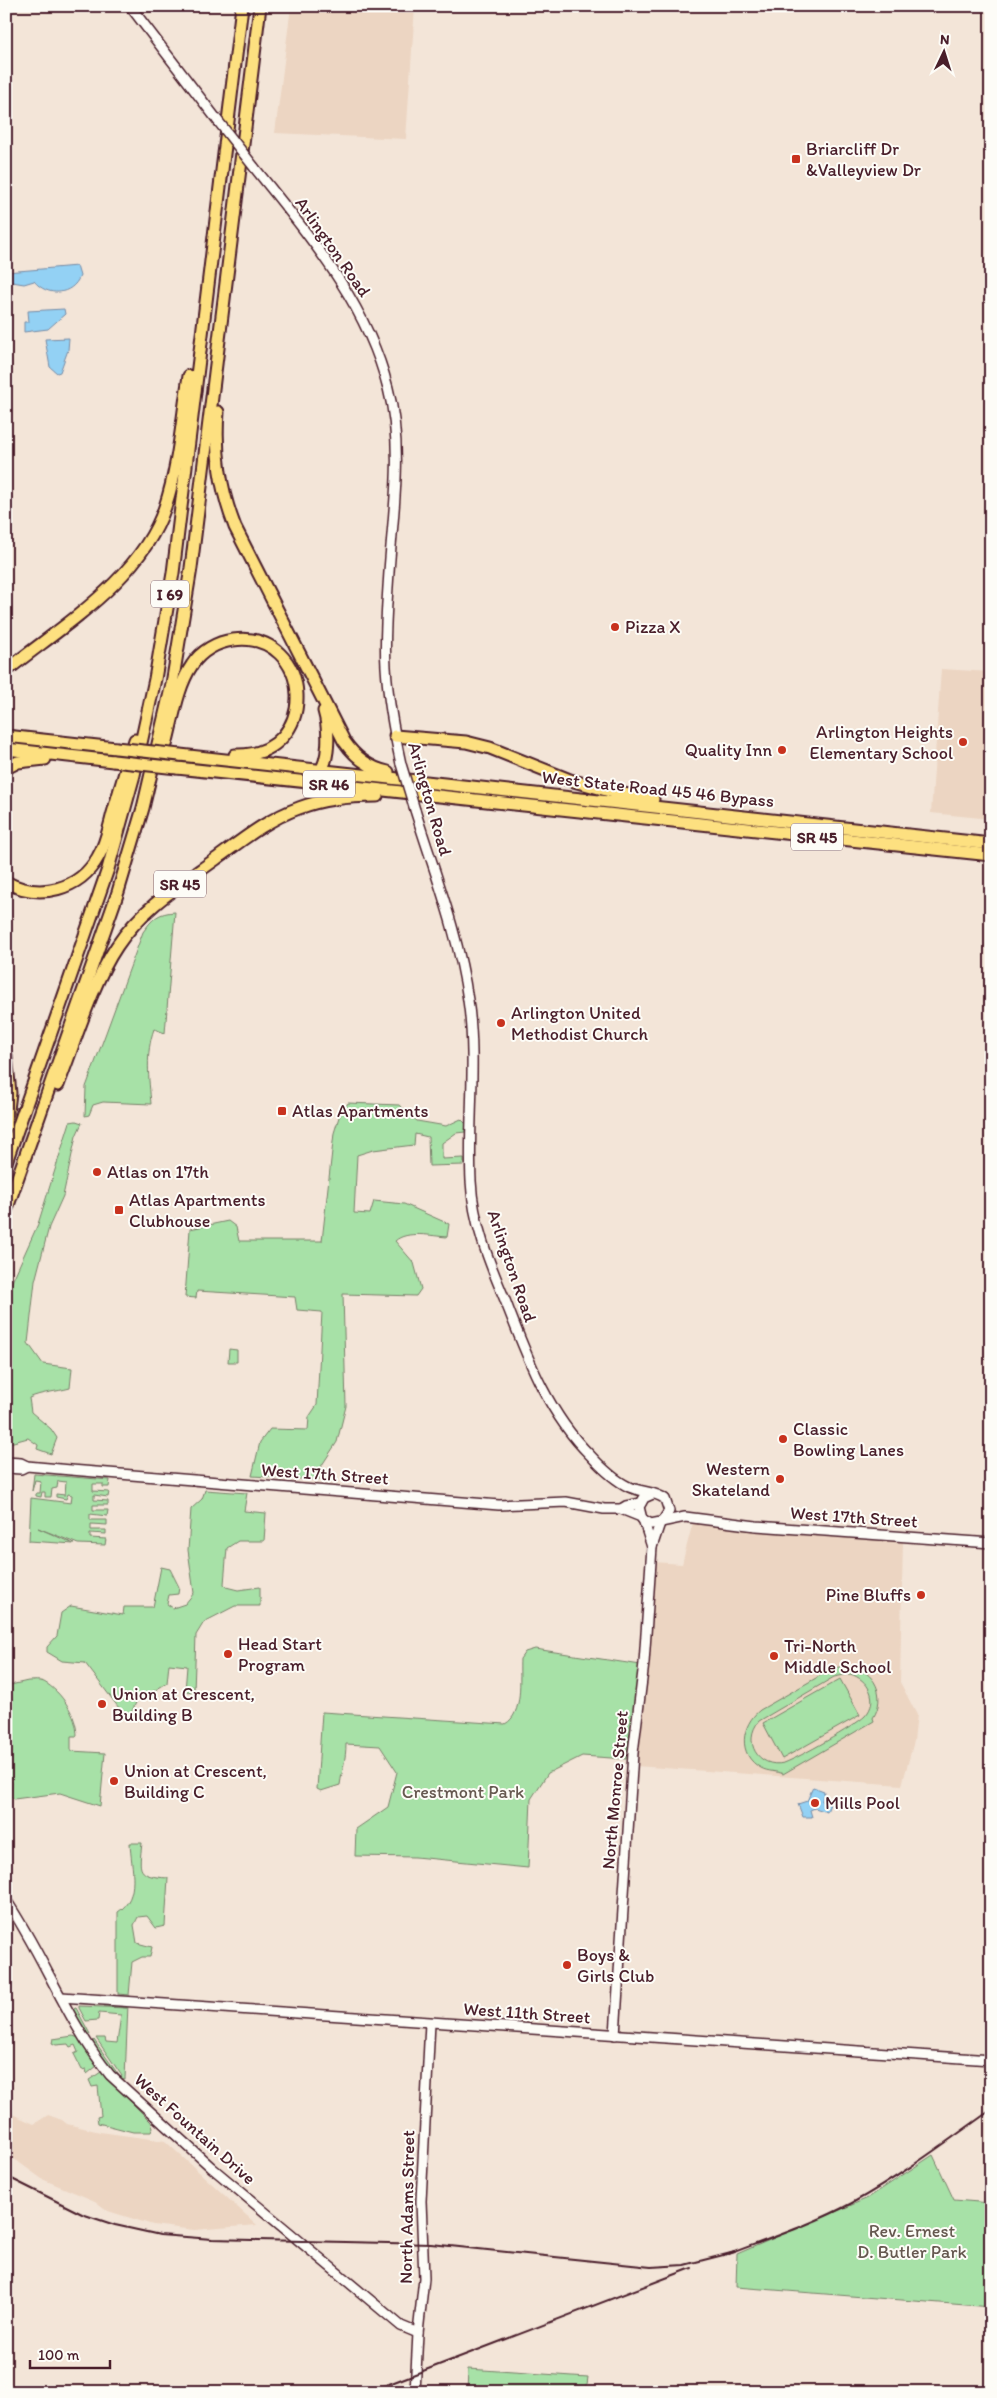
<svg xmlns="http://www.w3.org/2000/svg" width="997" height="2398" viewBox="0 0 997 2398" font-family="Itim,sans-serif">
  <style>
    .built { fill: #ecd5c2 }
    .green { fill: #a7e1a7; stroke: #788069; fill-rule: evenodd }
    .water { fill: #93d1f4; stroke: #768aa4 }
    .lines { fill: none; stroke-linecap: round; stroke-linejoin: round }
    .secondary-casing { stroke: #4a1f2b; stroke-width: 12 }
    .highway-casing { stroke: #4a1f2b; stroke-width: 15 }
    .secondary { stroke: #fdfcf7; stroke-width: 9 }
    .highway { stroke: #fde080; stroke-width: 11 }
    .rail { stroke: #4a1f2b; stroke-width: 2 }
    .secondary-bridge-casing { stroke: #4a1f2b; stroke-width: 12; stroke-linecap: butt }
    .highway-bridge-casing { stroke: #4a1f2b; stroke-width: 15; stroke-linecap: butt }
    .secondary-bridge { stroke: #fdfcf7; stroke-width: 9 }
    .highway-bridge { stroke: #fde080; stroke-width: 11 }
    .poi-dot { fill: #c8321e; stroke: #fdfcf7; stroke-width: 2 }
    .labels { text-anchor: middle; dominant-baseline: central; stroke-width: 4; stroke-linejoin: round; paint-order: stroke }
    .shield { fill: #fdfcf7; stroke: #806168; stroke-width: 1 }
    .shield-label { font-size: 16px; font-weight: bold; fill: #4a1f2b }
    .poi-label { font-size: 18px; fill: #4a1f2b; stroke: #fdfcf7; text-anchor: start }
    .street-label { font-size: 18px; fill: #4a1f2b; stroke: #fdfcf7 }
    .park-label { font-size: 18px; fill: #665950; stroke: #fdfcf7 }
  </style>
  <rect width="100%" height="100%" fill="#f3e5d8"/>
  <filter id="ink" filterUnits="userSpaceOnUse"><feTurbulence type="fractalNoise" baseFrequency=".02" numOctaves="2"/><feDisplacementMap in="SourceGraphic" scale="10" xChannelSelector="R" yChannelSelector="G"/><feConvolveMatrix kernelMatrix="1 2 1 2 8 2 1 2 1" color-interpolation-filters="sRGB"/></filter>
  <g filter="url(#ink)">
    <g class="built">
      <polygon points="291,6 415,6 406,139 275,133"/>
      <polygon points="941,669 991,672 991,819 931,813"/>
      <polygon points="693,1522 734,1528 903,1541 900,1682 917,1715 914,1741 902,1785 635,1766 643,1707 654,1562 682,1564"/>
      <polygon points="12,2114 34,2124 48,2115 62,2120 67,2124 100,2132 165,2141 257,2225 194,2230 153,2225 108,2211 95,2201 42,2179 6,2153 6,2115"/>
    </g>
    <g class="green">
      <path d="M175,912L165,1033L154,1029C145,1054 149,1078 151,1104L103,1102L93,1105L89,1115L85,1116L86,1087L143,932C153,918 158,913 175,912Z"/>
      <path d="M348,1103L399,1105L417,1121L446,1126L461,1119L466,1124L465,1132L456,1133L442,1143V1159L464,1158V1165L429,1166L428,1137L415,1134L414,1145L373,1150L357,1155L354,1213L370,1214L374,1201L404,1204L449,1224L447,1237C432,1236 407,1230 395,1241L414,1263L421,1289L416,1296L343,1294L346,1406L337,1442L322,1465L319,1480L252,1476L260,1442L270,1429L308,1430L309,1417L317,1405L322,1312L297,1310L295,1297L197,1291L196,1298L185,1297L190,1229L228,1221L236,1227L239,1241H322L334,1133L339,1117Z"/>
      <path d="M76,1121L82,1123L76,1136L63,1196L49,1227L35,1281L28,1343L43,1364L72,1368L70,1388C56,1392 42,1392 29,1398L31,1412L51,1429L57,1438L51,1454L37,1449L38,1445L28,1438L6,1444V1295L38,1224L70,1122Z"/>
      <polygon points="229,1349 237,1350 237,1362 228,1362"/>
      <polygon points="34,1474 110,1480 109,1487 103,1487 103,1484 93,1484 93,1491 109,1492 108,1497 94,1495 94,1500 108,1501 108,1505 93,1505 93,1510 108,1510 107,1516 90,1514 90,1520 107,1520 107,1525 91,1524 91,1530 106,1530 106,1534 90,1533 90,1538 106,1539 105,1545 78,1544 38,1528 74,1544 29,1541 31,1498 71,1503 72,1495 68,1494 66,1499 56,1497 56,1494 65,1495 66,1482 58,1481 57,1488 52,1489 51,1497 45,1497 45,1492 42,1492 41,1497 36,1496 36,1493 40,1493 41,1481 35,1480 32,1491"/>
      <polygon points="205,1490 247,1493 244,1511 266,1513 264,1541 238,1541 227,1548 224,1584 226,1587 238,1590 260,1587 260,1606 235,1606 204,1622 196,1635 194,1692 185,1691 187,1666 169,1664 167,1683 152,1692 139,1696 128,1720 85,1663 62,1661 47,1652 47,1647 57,1636 61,1613 71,1606 123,1615 124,1607 153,1607 161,1567 170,1569 179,1587 178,1594 169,1595 167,1604 173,1608 185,1604 194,1593 188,1550 191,1509 202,1499"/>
      <path d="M535,1649L641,1665L626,1759L582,1756L548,1773L531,1799L528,1868L415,1857L355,1856L356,1829L388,1807L397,1772L380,1746L346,1744C346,1759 342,1771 340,1785L321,1791L317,1789L322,1712L505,1724C524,1714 519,1678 520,1659L525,1652Z"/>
      <path d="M849,1666C875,1670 887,1696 873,1718L874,1721L783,1774C778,1771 768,1772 761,1768C737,1755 741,1725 760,1710L830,1670L842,1666ZM850,1674C868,1679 880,1700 865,1716C855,1726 798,1758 784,1763C758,1769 742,1741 759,1721L834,1677Z"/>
      <polygon points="840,1679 860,1715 782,1759 763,1723"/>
      <path d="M28,1681C33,1681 40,1680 44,1682C62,1692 77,1716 77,1736H71V1751L105,1753L100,1806L60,1793L14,1799L11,1796L12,1782L6,1776V1686Z"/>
      <path d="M130,1843H142C139,1871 136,1876 168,1878L165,1926L156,1928L147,1916L138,1917L134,1925L137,1943L152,1947L150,1957H142L132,1962L129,1995L118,1994V1912C141,1897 131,1867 130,1843Z"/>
      <polygon points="110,2003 128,2004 125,2079 117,2077 91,2044 94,2040 120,2077 122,2076 96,2038 105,2038 106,2042 117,2043 121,2015 99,2013 98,2020 86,2021 79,2008 79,2006 127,2008 104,2006 109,2005"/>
      <polygon points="76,2008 90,2034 85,2034 72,2009"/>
      <polygon points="73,2036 79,2038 97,2066 87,2074 86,2069 82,2070 74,2054 78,2052 75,2045 70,2047 68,2044 56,2045 52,2043 53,2039"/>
      <polygon points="101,2072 151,2122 153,2127 151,2132 133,2132 98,2123 97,2117 101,2116 98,2086 92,2087 89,2080"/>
      <polygon points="933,2155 954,2200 991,2203 991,2307 736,2287 737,2254 868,2198"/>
      <polygon points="468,2369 588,2377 586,2392 467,2392"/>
    </g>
    <g class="water">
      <path d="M77,266L80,276C72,296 47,297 34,281L24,284L6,281V272Z"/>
      <polygon points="64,309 65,314 48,329 24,332 24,322 29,322 28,311"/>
      <polygon points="69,338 68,350 60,372 57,373 50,367 45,339"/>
      <polygon points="813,1787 824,1791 822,1801 830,1804 827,1812 815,1808 810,1810 812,1817 803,1817 798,1804 807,1801"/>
    </g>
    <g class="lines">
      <defs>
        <g id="secondary">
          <polyline points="130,6 218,121"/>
          <path d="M254,167C308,235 366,301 388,388C404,449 393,511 389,572C387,604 384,636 386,667C388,700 394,732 401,764"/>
          <path d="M415,810C434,871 459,935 468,1000C477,1060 468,1121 471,1181C473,1223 489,1262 505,1300C526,1354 547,1413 590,1455C600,1466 614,1480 629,1487C640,1492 655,1491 665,1499L669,1511L662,1522"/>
          <polyline points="6,1462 21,1463 27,1466 71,1470 499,1505 566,1502 604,1509 621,1509 641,1517"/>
          <polyline points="6,1468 21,1469 27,1466"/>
          <polyline points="653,1494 644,1498 639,1507 642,1519 651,1524 685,1517 756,1526 991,1543"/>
          <polyline points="621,1509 626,1506 641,1503"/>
          <polyline points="643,1519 652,1547"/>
          <path d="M6,1900C44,1956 67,2022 110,2075L211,2167L401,2326L418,2333"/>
          <polyline points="61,1997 991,2060"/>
          <polyline points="615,2035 633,1753 644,1663 652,1547 660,1523"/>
          <polyline points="415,2392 418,2333 424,2278 421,2201 430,2023"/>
        </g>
        <g id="highway">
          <path d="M218,412C215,453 220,488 235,527L344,741C355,757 369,768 388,772"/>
          <path d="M6,671C63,625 141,579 165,507C179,465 182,419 189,376"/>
          <polyline points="6,736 116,748"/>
          <polyline points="395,736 466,742 490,748 570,780 617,793 653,799"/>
          <path d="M166,745C173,719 177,687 192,665C201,651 217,642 233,640C314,629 322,758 235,755"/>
          <polyline points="6,749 113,761"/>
          <polyline points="180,755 991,844"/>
          <polyline points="6,768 18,762 45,759"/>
          <polyline points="177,768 991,855"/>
          <path d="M317,775C331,762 329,728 324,711"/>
          <path d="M6,882C39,900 80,890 98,857C106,844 109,828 113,813C120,789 127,765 135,740"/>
          <polyline points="6,1055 10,1093 6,1126"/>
          <path d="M58,1085C75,1042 92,983 117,946C142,908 180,885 216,859C242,840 268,819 299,808C325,798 351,796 377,796"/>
          <polyline points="6,1162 108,869 134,775 155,679 173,573 242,6"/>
          <polyline points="6,1211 118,892 143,808 172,684 191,568 260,6"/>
        </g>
      </defs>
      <use href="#secondary" class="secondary-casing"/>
      <use href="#highway" class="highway-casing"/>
      <use href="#secondary" class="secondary"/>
      <use href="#highway" class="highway"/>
      <g class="rail">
        <polyline points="6,2176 82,2214 115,2225 160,2235 212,2239 431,2244 651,2267 684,2265 735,2252"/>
        <path d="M729,2254C771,2238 813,2224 852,2203C901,2176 946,2142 991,2110"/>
        <polyline points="368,2392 692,2268"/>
      </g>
      <defs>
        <g id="secondary-bridge">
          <polyline points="218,121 254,167"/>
          <polyline points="401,764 415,810"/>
        </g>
        <g id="highway-bridge">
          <polyline points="116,748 180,755"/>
          <polyline points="113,761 177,768"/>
        </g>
      </defs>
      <use href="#secondary-bridge" class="secondary-bridge-casing"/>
      <use href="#highway-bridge" class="highway-bridge-casing"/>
      <use href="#secondary-bridge" class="secondary-bridge"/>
      <use href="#highway-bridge" class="highway-bridge"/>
    </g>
  </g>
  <g class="poi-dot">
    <rect x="791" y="154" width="10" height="10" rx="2.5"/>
    <circle cx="615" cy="627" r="5"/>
    <circle cx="963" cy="742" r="5"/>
    <circle cx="782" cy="750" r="5"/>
    <circle cx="501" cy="1023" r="5"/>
    <rect x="277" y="1106" width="10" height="10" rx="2.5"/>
    <circle cx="97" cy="1172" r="5"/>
    <rect x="114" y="1205" width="10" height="10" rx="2.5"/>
    <circle cx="783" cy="1439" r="5"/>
    <circle cx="780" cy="1479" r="5"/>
    <circle cx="921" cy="1595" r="5"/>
    <circle cx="228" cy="1654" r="5"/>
    <circle cx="774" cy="1656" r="5"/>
    <circle cx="102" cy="1704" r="5"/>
    <circle cx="114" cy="1781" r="5"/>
    <circle cx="815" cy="1803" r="5"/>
    <circle cx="567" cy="1965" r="5"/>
  </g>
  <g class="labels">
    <g class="shield">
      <rect x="151" y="580.5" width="38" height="27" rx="4"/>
      <rect x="303" y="770.5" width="52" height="27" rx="4"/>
      <rect x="791" y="823.5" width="52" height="27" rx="4"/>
      <rect x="154" y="870.5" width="52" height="27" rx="4"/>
    </g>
    <g class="shield-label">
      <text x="170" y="594">I 69</text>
      <text x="329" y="784">SR 46</text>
      <text x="817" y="837">SR 45</text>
      <text x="180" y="884">SR 45</text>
    </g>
    <g class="poi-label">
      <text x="806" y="149">Briarcliff Dr<tspan x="806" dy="21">&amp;Valleyview Dr</tspan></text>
      <text x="625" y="627">Pizza X</text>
      <text x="953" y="732" text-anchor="end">Arlington Heights<tspan x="953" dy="21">Elementary School</tspan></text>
      <text x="772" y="750" text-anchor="end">Quality Inn</text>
      <text x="511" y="1013">Arlington United<tspan x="511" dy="21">Methodist Church</tspan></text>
      <text x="292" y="1111">Atlas Apartments</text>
      <text x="107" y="1172">Atlas on 17th</text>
      <text x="129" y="1200">Atlas Apartments<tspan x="129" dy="21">Clubhouse</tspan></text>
      <text x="793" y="1429">Classic<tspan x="793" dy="21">Bowling Lanes</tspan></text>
      <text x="770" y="1469" text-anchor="end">Western<tspan x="770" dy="21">Skateland</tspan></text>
      <text x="911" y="1595" text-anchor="end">Pine Bluffs</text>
      <text x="238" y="1644">Head Start<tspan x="238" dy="21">Program</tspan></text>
      <text x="784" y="1646">Tri-North<tspan x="784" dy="21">Middle School</tspan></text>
      <text x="112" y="1694">Union at Crescent,<tspan x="112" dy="21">Building B</tspan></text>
      <text x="124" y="1771">Union at Crescent,<tspan x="124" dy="21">Building C</tspan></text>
      <text x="825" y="1803">Mills Pool</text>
      <text x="577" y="1955">Boys &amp;<tspan x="577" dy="21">Girls Club</tspan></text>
    </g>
    <g class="street-label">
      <text transform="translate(333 247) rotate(55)">Arlington Road</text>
      <text transform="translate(658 789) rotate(6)">West State Road 45 46 Bypass</text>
      <text transform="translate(430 799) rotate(74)">Arlington Road</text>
      <text transform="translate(512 1266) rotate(71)">Arlington Road</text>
      <text transform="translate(325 1474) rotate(4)">West 17th Street</text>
      <text transform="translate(854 1517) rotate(4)">West 17th Street</text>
      <text transform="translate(615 1790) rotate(-85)">North Monroe Street</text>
      <text transform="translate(527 2013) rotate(4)">West 11th Street</text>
      <text transform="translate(195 2129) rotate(42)">West Fountain Drive</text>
      <text transform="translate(407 2207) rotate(-89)">North Adams Street</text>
    </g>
    <g class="park-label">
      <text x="463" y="1792">Crestmont Park</text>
      <text x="912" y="2231">Rev. Ernest<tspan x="912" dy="21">D. Butler Park</tspan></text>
    </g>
  </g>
  <rect width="997" height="2398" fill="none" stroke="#fdfcf7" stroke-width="25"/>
  <rect x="12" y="12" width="972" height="2373" fill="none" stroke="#4a1f2b" stroke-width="2" filter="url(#ink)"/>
  <g transform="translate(944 52) rotate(4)" stroke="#fdfcf7" stroke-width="4" paint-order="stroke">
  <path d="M0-4L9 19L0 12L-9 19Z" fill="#4a1f2b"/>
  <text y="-8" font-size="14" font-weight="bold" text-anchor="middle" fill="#4a1f2b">N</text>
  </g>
  <path d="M30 2360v8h80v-8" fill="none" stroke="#4a1f2b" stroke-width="2.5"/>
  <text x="38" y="2360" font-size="15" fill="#4a1f2b" stroke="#fdfcf7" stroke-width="4" paint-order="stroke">100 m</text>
</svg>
